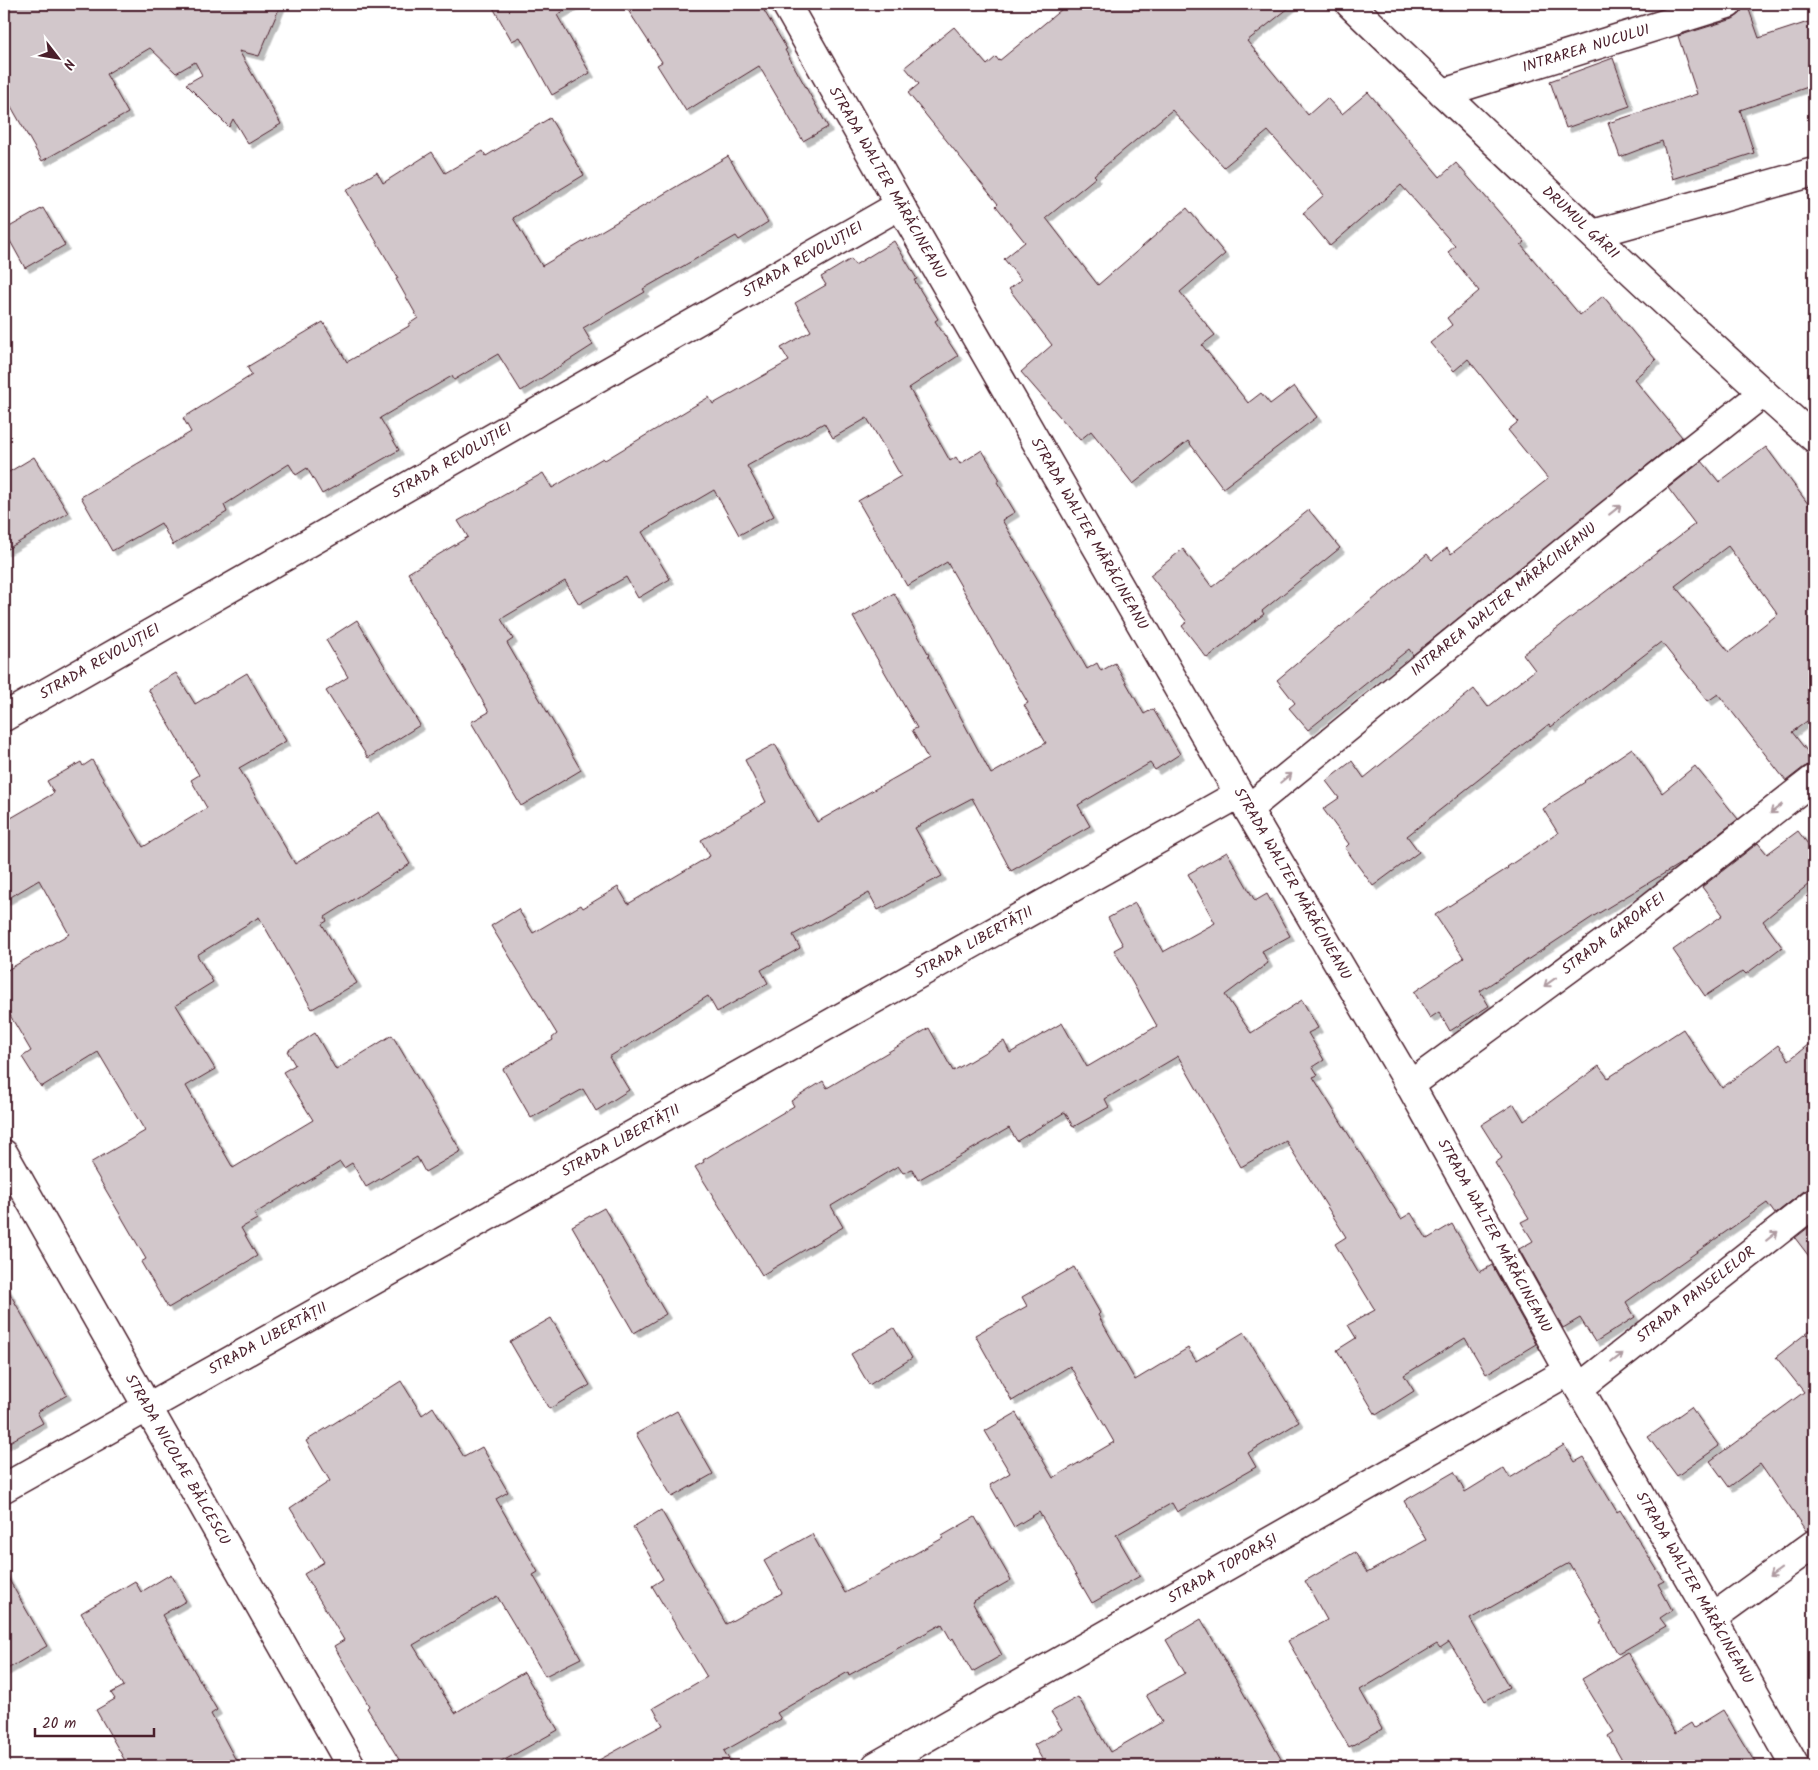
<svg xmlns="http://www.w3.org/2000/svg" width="1818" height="1770" viewBox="0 0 1818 1770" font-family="Kalam,sans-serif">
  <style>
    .building { fill: #d2c7cb; stroke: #4a1f2b; fill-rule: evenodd; filter: url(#shadow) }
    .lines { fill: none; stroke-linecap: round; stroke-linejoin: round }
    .minor-casing { stroke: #4a1f2b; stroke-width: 31 }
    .minor { stroke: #fff; stroke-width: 28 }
    .oneway { stroke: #ae9aa0 }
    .labels { text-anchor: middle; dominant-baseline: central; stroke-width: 4; stroke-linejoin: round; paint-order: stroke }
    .street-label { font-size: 15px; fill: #4a1f2b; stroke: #fff }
  </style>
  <defs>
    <filter id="shadow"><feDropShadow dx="4.5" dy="4.5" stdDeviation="0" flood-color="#0004"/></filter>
  </defs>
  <rect width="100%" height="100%" fill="#fff"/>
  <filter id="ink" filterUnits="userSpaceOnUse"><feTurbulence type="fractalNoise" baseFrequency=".02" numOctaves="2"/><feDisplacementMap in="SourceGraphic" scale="10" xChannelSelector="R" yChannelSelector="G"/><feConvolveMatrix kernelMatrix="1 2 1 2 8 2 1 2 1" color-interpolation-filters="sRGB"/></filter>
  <g filter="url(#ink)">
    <g class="building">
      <polygon points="4,4 281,4 259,56 239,51 281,124 248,144 233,119 229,127 186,84 202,75 195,62 176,73 150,48 106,74 128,113 42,161 4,94"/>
      <polygon points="491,4 576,4 557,15 590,73 552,95 520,37 512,41"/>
      <polygon points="624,4 760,4 787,49 785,50 828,127 803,141 759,66 686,111 657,65 662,62"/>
      <polygon points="1068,4 1294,4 1247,41 1308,115 1327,98 1342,114 1368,92 1440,177 1456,163 1525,242 1521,245 1580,315 1603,296 1656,360 1634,379 1682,437 1413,655 1409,649 1308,730 1289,708 1295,703 1277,680 1427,554 1432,560 1447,548 1451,554 1548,479 1508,430 1518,422 1468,359 1454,371 1430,343 1452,325 1447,318 1479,291 1448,252 1455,246 1401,185 1330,246 1303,213 1324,195 1268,131 1224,167 1172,110 1094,175 1096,177 1046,218 1098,285 1187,208 1225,254 1180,292 1215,335 1202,345 1248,403 1261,393 1270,404 1294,386 1317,417 1223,488 1188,441 1133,484 1091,431 1080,440 1021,372 1052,345 1009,289 1021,280 1004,259 1025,242 996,206 998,204 908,93 919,84 905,67 954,27 987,65 996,57 999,61"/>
      <polygon points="1743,4 1747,4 1759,38 1808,22 1814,41 1814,85 1740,110 1754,153 1673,179 1662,141 1620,157 1608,123 1697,94 1678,36 1733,19 1740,14"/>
      <polygon points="1613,58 1630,106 1566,128 1550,81"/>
      <polygon points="550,118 584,175 513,218 542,266 728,156 768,222 739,240 736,236 643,289 645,292 583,328 593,345 521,391 498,354 454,380 452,376 380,418 399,450 322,494 307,468 296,475 289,464 224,505 227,512 173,545 161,523 112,551 81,497 191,432 183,418 252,375 247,367 323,322 347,362 409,326 409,324 418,318 396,279 398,278 346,190 377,172 383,183 432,152 445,173 483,151 486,156"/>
      <polygon points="43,208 65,245 25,268 4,230"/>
      <polygon points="894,241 917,279 914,280 938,319 935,321 958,356 909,388 950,461 956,457 960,464 982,450 1000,480 997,482 1015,512 1002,520 1041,585 1040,586 1087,669 1097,663 1101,671 1115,663 1144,714 1153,709 1180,754 1155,770 1150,763 1078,805 1090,826 1011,871 972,798 915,828 942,876 878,910 869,893 793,935 800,948 761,970 768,983 717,1012 708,996 609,1057 629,1090 596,1111 583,1089 531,1118 503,1069 553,1040 552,1038 557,1034 491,926 518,909 533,933 581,905 583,908 618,887 628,904 710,856 701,840 766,802 745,760 775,744 817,822 928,759 912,730 917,728 853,617 894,593 929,655 928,656 991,774 1046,743 1024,705 1028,703 947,562 907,586 858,501 901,476 867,418 833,438 824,423 747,466 774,516 739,535 714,490 642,532 670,579 638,598 626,577 579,604 565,581 501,619 513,639 507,643 581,770 521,806 471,722 489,712 408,573 468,537 458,521 543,473 552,488 603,458 605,460 709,397 713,404 789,361 781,348 811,331 795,303 826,285 821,277 851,259 855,265"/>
      <path d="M1766,447L1814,512V716L1792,732L1814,760V764L1804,767L1786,781L1718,694L1708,701L1661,642L1551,727L1549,724L1407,836L1419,852L1373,886L1345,848L1349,844L1323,809L1339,798L1326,781L1352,761L1364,778L1474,689L1488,707L1535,670L1523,654L1695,524L1668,488L1702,461L1719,482ZM1728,546L1778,614L1729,652L1675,586Z"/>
      <polygon points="34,457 68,513 4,551 4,475"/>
      <polygon points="1309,510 1340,548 1262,611 1264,614 1207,658 1182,626 1187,622 1150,575 1183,549 1212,587"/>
      <polygon points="357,620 420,725 368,758 326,691 348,677 326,640"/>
      <polygon points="176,673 195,704 247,673 286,741 239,768 295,864 379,812 410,864 325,917 327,921 322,924 357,983 312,1009 259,917 197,955 213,982 176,1005 215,1069 186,1086 233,1168 313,1120 283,1072 295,1065 287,1051 315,1033 336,1070 392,1035 461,1151 425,1172 417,1157 366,1187 352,1163 344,1168 340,1162 254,1214 257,1219 241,1228 257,1256 168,1308 141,1262 146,1259 90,1163 145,1131 98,1052 41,1087 22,1057 31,1051 4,1005 4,972 69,934 39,880 4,901 4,822 54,793 47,781 81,762 83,766 92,760 143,847 207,808 191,780 199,775 148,689"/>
      <polygon points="1632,748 1662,793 1695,766 1738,819 1683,862 1594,916 1480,991 1489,1006 1450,1031 1439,1012 1430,1018 1414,992 1464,958 1435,915 1508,868 1507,867 1558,833 1543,809 1585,782 1584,781"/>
      <polygon points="1798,831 1814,852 1814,880 1763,921 1782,947 1746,974 1743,971 1705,996 1673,950 1723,915 1702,887 1758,843 1767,854"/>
      <polygon points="1227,852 1255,901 1267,894 1290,936 1262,951 1268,963 1225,995 1251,1033 1302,1000 1318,1028 1308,1033 1324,1060 1313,1067 1318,1075 1313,1077 1401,1219 1411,1213 1427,1239 1452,1224 1480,1272 1492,1265 1536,1344 1486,1374 1465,1338 1404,1375 1414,1391 1376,1415 1337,1350 1356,1338 1348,1325 1375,1310 1335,1244 1346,1237 1286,1141 1241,1167 1178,1056 1105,1099 1109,1107 1073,1127 1065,1112 1017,1141 1009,1128 918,1180 912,1169 903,1173 898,1166 831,1206 843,1227 762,1275 695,1167 704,1162 703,1160 794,1106 791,1101 823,1081 827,1088 929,1028 953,1071 1004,1041 1010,1053 1062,1023 1087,1067 1157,1026 1114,950 1123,945 1108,918 1135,903 1163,952 1215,923 1188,874"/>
      <polygon points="1683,1029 1722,1088 1778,1045 1789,1060 1814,1040 1814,1188 1804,1191 1775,1214 1767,1203 1674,1268 1626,1302 1635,1317 1595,1342 1580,1318 1563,1328 1519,1249 1533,1241 1521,1222 1529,1218 1495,1163 1502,1158 1481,1125 1514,1104 1524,1121 1599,1066 1608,1078"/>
      <polygon points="604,1208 666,1314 634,1333 572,1226"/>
      <polygon points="1814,1223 1814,1263 1795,1238"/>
      <polygon points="1074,1267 1100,1313 1098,1315 1135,1380 1188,1348 1196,1361 1244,1332 1299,1422 1248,1453 1256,1467 1177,1512 1172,1503 1116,1535 1140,1576 1092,1603 1039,1512 1014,1527 990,1485 1010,1473 985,1431 1016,1413 1053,1478 1114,1442 1070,1366 1012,1401 975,1335 1027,1306 1022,1297"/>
      <polygon points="4,1283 67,1395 37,1412 43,1423 4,1445"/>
      <polygon points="551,1318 590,1385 549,1409 510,1342"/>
      <polygon points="1814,1327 1814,1529 1806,1531 1760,1464 1729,1487 1710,1461 1804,1392 1776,1357"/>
      <polygon points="894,1328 912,1358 869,1385 851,1354"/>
      <polygon points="401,1381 422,1415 433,1407 464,1457 482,1447 508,1492 496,1499 538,1572 533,1575 581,1658 545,1676 497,1596 413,1645 455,1713 524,1672 558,1730 494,1766 403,1766 367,1708 369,1706 334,1646 344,1640 304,1574 324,1562 290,1508 330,1481 306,1441"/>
      <polygon points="1691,1407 1719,1446 1677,1476 1648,1437"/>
      <polygon points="677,1411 713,1474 672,1497 636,1434"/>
      <polygon points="1564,1445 1575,1462 1584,1457 1617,1512 1620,1510 1664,1581 1658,1584 1672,1610 1660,1618 1666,1626 1618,1654 1601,1623 1603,1622 1569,1563 1470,1619 1509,1687 1485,1701 1449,1642 1440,1648 1437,1644 1360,1690 1382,1729 1349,1747 1288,1641 1327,1620 1305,1581 1355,1552 1367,1573 1426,1540 1404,1501 1454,1472 1465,1492 1504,1468 1510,1478"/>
      <polygon points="661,1510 726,1624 782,1593 764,1561 812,1534 845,1593 943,1538 942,1536 975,1517 1011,1580 972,1602 1002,1655 972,1672 953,1638 951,1640 942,1624 849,1675 848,1672 777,1713 781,1719 724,1751 733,1766 588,1766 663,1725 653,1708 707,1677 652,1586 663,1579 633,1527"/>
      <polygon points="4,1571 47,1646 4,1671"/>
      <polygon points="171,1574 186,1601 162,1615 217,1710 211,1714 239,1766 128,1766 96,1710 115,1699 111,1693 124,1686 81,1613 135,1581 141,1592"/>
      <polygon points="1201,1619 1285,1766 1046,1766 1034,1745 1062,1729 1051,1712 1078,1697 1110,1752 1162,1722 1146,1695 1185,1673 1166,1640"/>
      <polygon points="1627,1652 1675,1733 1691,1723 1694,1728 1723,1710 1757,1766 1621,1766 1624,1764 1608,1736 1614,1732 1582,1679"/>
    </g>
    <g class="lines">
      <defs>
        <g id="minor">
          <polyline points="786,4 900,205 1239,794 1410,1085 1569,1371 1712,1618 1795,1766"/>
          <path d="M1350,4C1434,85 1520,166 1605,246C1674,311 1743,376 1814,438"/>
          <polyline points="1443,93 1728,4"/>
          <polyline points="1593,234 1814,172"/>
          <polyline points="4,717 900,205"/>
          <polyline points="1248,809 1610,514 1763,393"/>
          <polyline points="1410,1085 1620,931 1814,779"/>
          <polyline points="4,1154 351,1766"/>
          <polyline points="1579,1388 1814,1203"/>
          <polyline points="4,1488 1239,794"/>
          <polyline points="1712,1618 1814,1544"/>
          <polyline points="876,1766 1569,1371"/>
        </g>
      </defs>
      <use href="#minor" class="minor-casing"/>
      <use href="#minor" class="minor"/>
    </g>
    <defs><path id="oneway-shaft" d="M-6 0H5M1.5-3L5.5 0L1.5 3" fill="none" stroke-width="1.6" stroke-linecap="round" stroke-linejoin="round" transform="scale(1.25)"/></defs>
    <g class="oneway">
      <use href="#oneway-shaft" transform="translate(1615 510) rotate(-38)"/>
      <use href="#oneway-shaft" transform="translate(1286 778) rotate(-39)"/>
      <use href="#oneway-shaft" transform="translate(1776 809) rotate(142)"/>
      <use href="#oneway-shaft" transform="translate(1550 982) rotate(144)"/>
      <use href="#oneway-shaft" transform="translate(1772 1236) rotate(-38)"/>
      <use href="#oneway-shaft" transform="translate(1617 1358) rotate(-38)"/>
      <use href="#oneway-shaft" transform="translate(1775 1573) rotate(144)"/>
    </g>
  </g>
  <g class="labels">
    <g class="street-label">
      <text transform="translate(1586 49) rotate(-17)">INTRAREA NUCULUI</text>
      <text transform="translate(887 183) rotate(60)">STRADA WALTER MĂRĂCINEANU</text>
      <text transform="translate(1580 223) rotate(43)">DRUMUL GĂRII</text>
      <text transform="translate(803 260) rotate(-30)">STRADA REVOLUȚIEI</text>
      <text transform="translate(452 461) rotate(-30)">STRADA REVOLUȚIEI</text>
      <text transform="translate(1089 534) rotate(60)">STRADA WALTER MĂRĂCINEANU</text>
      <text transform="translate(1504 600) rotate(-39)">INTRAREA WALTER MĂRĂCINEANU</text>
      <text transform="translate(100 662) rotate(-30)">STRADA REVOLUȚIEI</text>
      <text transform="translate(1292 884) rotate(60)">STRADA WALTER MĂRĂCINEANU</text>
      <text transform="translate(1614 934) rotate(-37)">STRADA GAROAFEI</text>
      <text transform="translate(974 943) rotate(-29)">STRADA LIBERTĂȚII</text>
      <text transform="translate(621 1141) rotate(-29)">STRADA LIBERTĂȚII</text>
      <text transform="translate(1494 1236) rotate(61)">STRADA WALTER MĂRĂCINEANU</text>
      <text transform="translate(1696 1295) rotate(-38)">STRADA PANSELELOR</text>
      <text transform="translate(268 1339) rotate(-29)">STRADA LIBERTĂȚII</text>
      <text transform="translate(177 1460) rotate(60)">STRADA NICOLAE BĂLCESCU</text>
      <text transform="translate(1223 1569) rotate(-30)">STRADA TOPORAȘI</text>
      <text transform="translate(1694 1588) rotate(60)">STRADA WALTER MĂRĂCINEANU</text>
    </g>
  </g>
  <rect width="1818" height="1770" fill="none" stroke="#fff" stroke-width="20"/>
  <rect x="10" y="10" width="1798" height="1750" fill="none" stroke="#4a1f2b" stroke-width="2" filter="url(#ink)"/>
  <g transform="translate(58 58) rotate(121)" stroke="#ffffff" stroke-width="4" paint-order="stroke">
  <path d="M0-4L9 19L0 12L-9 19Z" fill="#4a1f2b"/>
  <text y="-8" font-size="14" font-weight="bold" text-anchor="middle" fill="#4a1f2b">N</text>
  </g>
  <path d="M35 1728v8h119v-8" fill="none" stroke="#4a1f2b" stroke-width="2.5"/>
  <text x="42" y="1728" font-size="15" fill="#4a1f2b" stroke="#ffffff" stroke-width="4" paint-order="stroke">20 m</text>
</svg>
